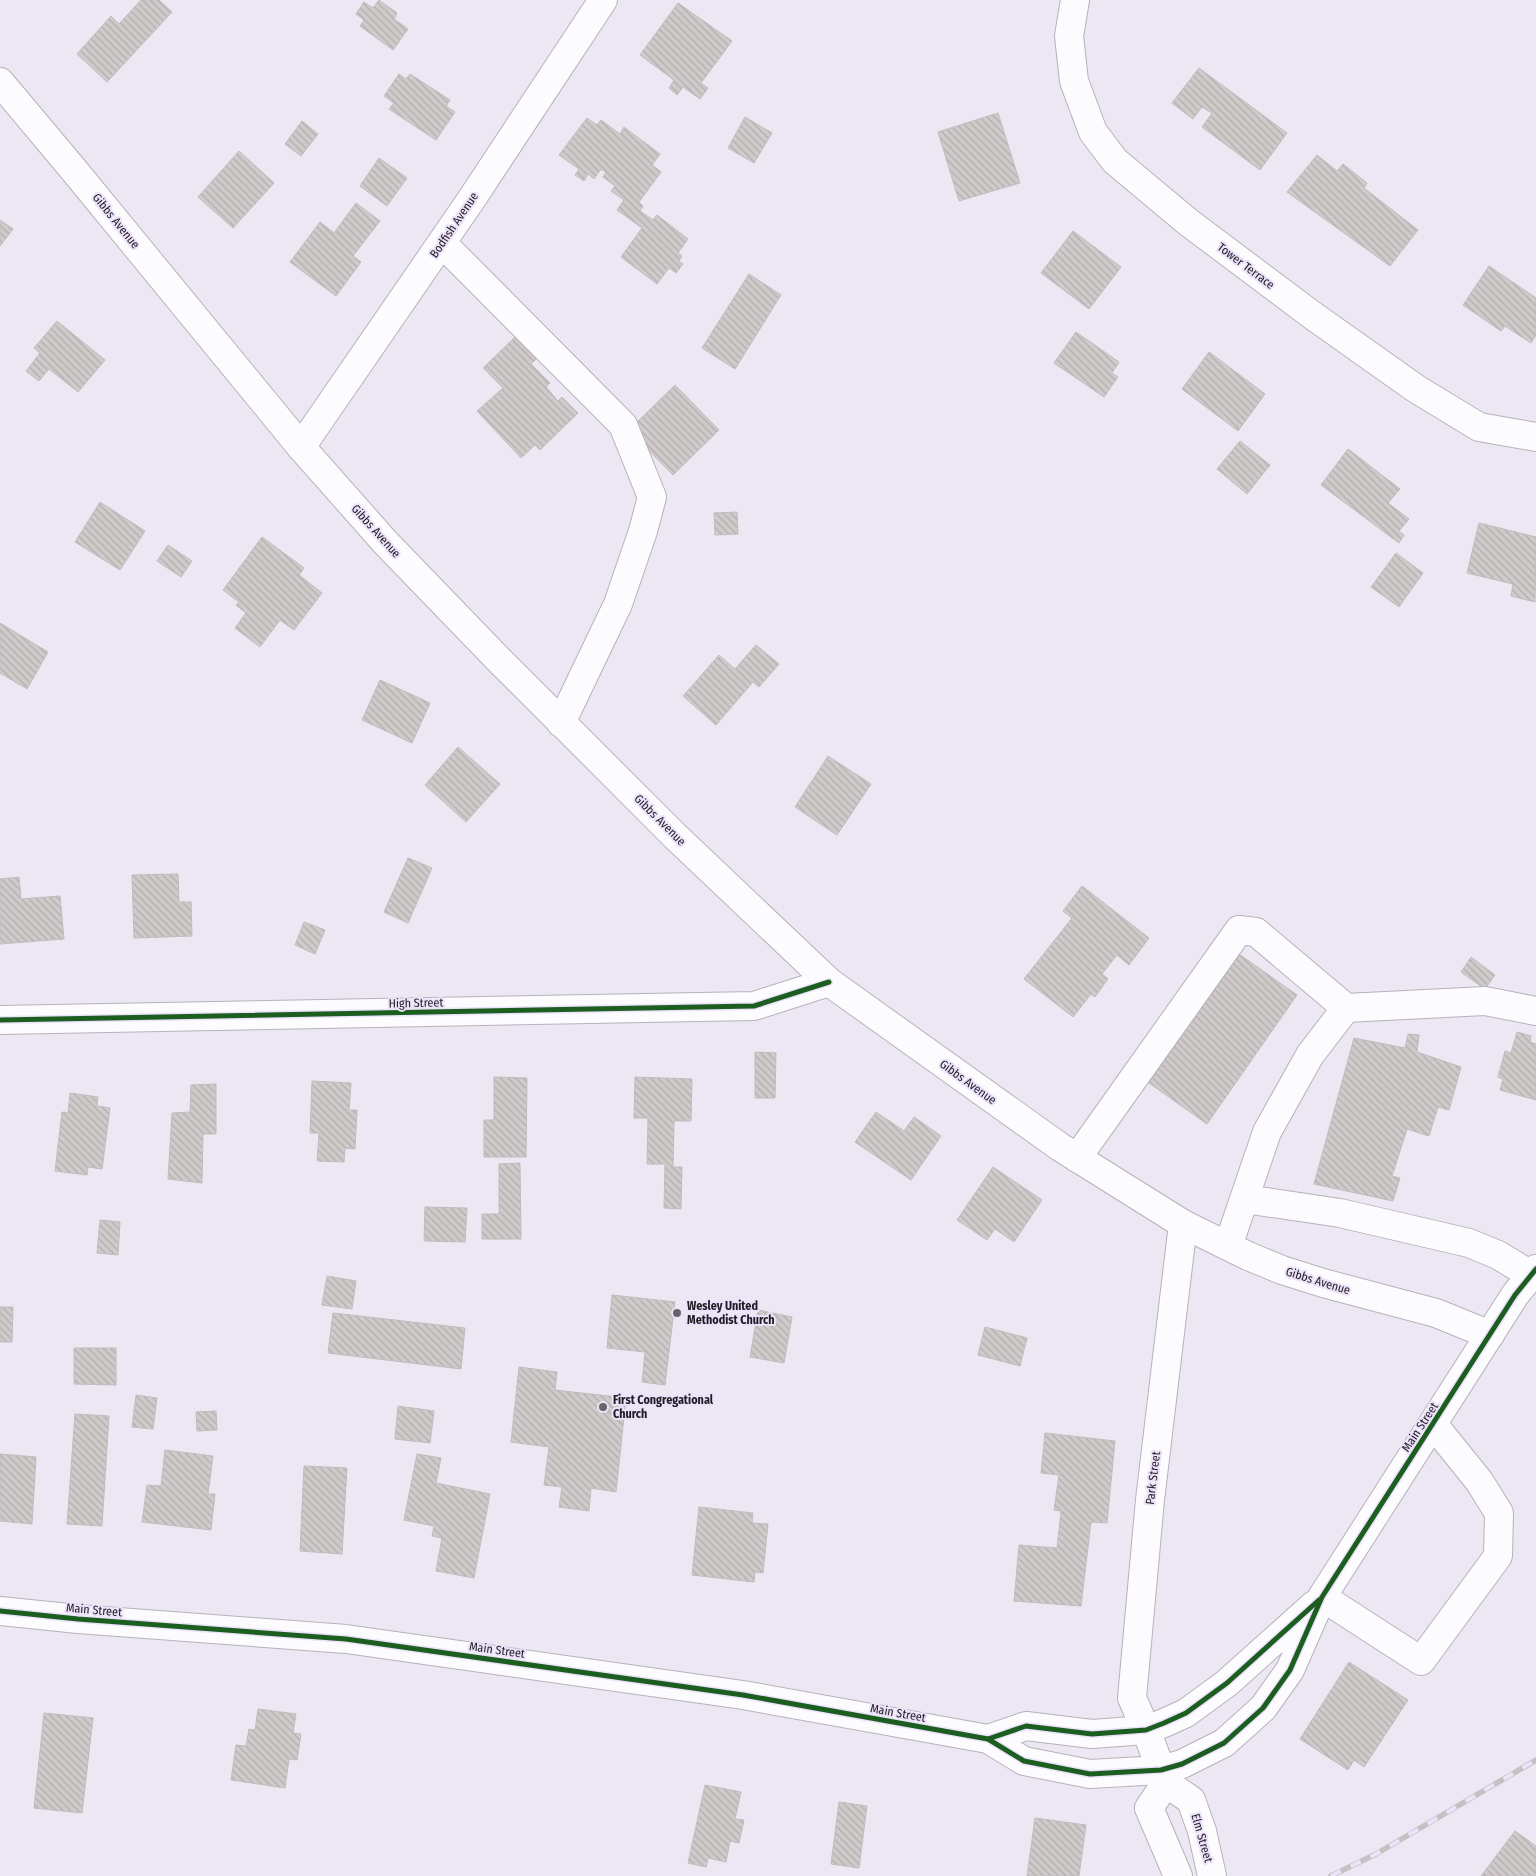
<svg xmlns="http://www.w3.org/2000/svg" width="1536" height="1876" viewBox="0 0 1536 1876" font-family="'Fira Sans Condensed',sans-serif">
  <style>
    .building { fill: url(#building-back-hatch); stroke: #c0bbbd }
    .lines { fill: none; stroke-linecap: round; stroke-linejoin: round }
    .minor-casing { stroke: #b6b2bb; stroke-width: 30 }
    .major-casing { stroke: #b6b2bb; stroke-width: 30 }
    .minor { stroke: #fcfbfd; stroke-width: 28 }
    .major { stroke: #fcfbfd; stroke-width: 28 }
    .rail-casing { stroke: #c2c1c4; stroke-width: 5.5 }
    .rail { stroke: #ece2f9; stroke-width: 4; stroke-dasharray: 11; stroke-linecap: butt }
    .cycleway-casing { stroke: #ece2f9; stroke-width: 8 }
    .cycleway { stroke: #1b5e20; stroke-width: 5 }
    .poi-dot { fill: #67626c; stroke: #ece2f9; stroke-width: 2 }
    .labels { text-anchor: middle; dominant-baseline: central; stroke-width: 4; stroke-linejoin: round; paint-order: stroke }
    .street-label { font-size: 12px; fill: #1f1b23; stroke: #ece2f9 }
    .poi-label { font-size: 12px; font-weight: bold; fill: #1f1b23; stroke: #ece2f9; text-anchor: start }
  </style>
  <defs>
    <pattern id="building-back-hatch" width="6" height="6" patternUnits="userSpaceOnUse" patternTransform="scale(1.25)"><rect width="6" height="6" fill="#d0caca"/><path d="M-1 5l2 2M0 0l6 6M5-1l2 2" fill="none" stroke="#b2adad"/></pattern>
  </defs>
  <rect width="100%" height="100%" fill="#ede7f4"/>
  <g class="building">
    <polygon points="141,0 159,0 172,12 107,82 77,54 111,16 119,24"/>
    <polygon points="379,0 397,13 394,19 408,29 393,50 360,26 364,20 356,14 364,2 373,8"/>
    <polygon points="678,3 732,41 701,83 708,88 700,99 683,87 677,95 669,88 674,80 640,55"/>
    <polygon points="1199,68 1287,133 1260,170 1202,127 1212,113 1202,107 1193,119 1172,103"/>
    <polygon points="399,74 406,79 410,74 450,100 446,106 455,112 436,140 389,109 394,103 384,96"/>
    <polygon points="998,113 1020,183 959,201 938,132"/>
    <polygon points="745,117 772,133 754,163 728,148"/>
    <polygon points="587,118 597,125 601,120 620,134 624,127 660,154 652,165 661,172 639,202 643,206 640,211 653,220 657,215 688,239 678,253 682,256 679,261 683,264 676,273 669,268 657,284 621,257 642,228 617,210 624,200 611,191 615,186 603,177 606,172 601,169 594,179 588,174 584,181 575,175 579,169 559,155"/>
    <polygon points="302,121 318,134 301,156 285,144"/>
    <polygon points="239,151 274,183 233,228 198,197"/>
    <polygon points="1317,155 1337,171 1343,164 1367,183 1364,188 1418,230 1390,266 1287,192"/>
    <polygon points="379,158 407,178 387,206 360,186"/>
    <polygon points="356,203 380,221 353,256 361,262 336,296 290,262 320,222 334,233"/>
    <polygon points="0,220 13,229 0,246"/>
    <polygon points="1073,231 1121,267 1089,309 1041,273"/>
    <polygon points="1489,266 1536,298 1536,335 1531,343 1505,326 1501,331 1463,305"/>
    <polygon points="749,274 781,295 735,369 702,348"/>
    <polygon points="57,321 105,360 78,392 49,369 39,381 26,371 40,353 34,348"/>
    <polygon points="1076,332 1119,362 1112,373 1118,377 1104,397 1054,363"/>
    <polygon points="515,337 536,359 531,364 550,383 546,387 558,401 562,397 578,413 540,450 535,445 521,458 477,411 503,388 483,368"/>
    <polygon points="1209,352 1265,394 1238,431 1182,389"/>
    <polygon points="675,385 719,430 673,475 629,430"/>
    <polygon points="1240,441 1270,465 1247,494 1217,469"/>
    <polygon points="1348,449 1400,489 1388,503 1409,519 1399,531 1404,535 1399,543 1321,485"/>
    <polygon points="100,502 145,531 120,570 75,542"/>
    <polygon points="737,512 738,534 715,535 714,513"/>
    <polygon points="1479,523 1536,537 1535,602 1511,596 1513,584 1467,573"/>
    <polygon points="262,537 304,568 299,575 322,593 294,630 280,620 260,647 235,628 246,613 236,605 239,602 223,590"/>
    <polygon points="168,545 192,561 181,577 157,561"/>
    <polygon points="1396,553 1423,573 1399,607 1371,587"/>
    <polygon points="0,623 48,652 27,689 0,673"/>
    <polygon points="756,645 779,664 759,687 753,682 716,725 683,696 719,655 735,669"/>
    <polygon points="380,680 430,703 412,743 362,720"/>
    <polygon points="458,747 500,784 466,822 425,785"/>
    <polygon points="828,756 871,784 837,835 795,807"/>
    <polygon points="408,858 432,868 408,923 384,912"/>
    <polygon points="178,874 179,902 191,902 192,936 134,938 132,875"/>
    <polygon points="19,877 21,899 60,896 64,939 0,944 0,879"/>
    <polygon points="1082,886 1149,938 1129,965 1117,955 1102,974 1108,979 1095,997 1091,994 1073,1017 1024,979 1072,918 1063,911"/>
    <polygon points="304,922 325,930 315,954 295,945"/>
    <polygon points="1239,954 1297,995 1207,1124 1149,1083"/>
    <polygon points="1471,957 1495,975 1485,989 1461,972"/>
    <polygon points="1517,1032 1531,1036 1530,1042 1536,1044 1536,1100 1500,1090 1503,1079 1498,1077 1505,1051 1511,1053"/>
    <polygon points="1408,1034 1419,1035 1417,1052 1461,1067 1449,1110 1438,1107 1429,1136 1407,1129 1392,1176 1400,1178 1393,1201 1314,1184 1354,1038 1405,1048"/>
    <polygon points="755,1052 776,1053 775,1098 755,1098"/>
    <polygon points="494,1077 527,1078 526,1157 484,1157 484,1120 494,1120"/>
    <polygon points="635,1077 692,1079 691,1121 674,1121 673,1167 682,1167 681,1209 664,1208 665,1164 647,1164 648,1118 634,1118"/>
    <polygon points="312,1081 351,1083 349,1110 357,1110 355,1149 345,1148 344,1162 317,1161 319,1133 310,1133"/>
    <polygon points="216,1084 216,1134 203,1134 202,1183 168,1179 172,1113 190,1112 191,1085"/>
    <polygon points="70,1093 98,1097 97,1106 110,1108 102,1169 88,1167 87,1175 55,1171 62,1112 68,1113"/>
    <polygon points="876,1112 904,1131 914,1117 941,1136 911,1180 855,1142"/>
    <polygon points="520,1163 521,1239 482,1239 482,1214 499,1214 499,1164"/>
    <polygon points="993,1167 1042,1200 1014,1242 995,1229 987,1240 957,1220"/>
    <polygon points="425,1207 467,1208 465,1242 424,1241"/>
    <polygon points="100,1220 120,1222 118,1255 97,1253"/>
    <polygon points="327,1276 356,1281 352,1309 322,1305"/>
    <polygon points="612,1295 675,1302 665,1385 642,1382 645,1352 607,1348"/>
    <polygon points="0,1307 13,1307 12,1342 0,1342"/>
    <polygon points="758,1310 792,1317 784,1363 750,1357"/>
    <polygon points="333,1313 465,1328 461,1369 328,1353"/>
    <polygon points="985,1327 1027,1338 1020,1366 978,1355"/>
    <polygon points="74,1348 116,1348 116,1385 74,1384"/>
    <polygon points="519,1367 557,1372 555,1390 626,1398 616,1492 591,1488 589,1511 559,1507 562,1487 544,1485 549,1447 511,1442"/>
    <polygon points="136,1395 157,1398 153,1429 132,1427"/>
    <polygon points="398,1406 434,1411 430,1443 395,1439"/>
    <polygon points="216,1411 217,1430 197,1431 196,1412"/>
    <polygon points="75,1414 109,1416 102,1526 67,1524"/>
    <polygon points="1045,1433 1115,1441 1107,1523 1091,1522 1081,1606 1014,1601 1019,1545 1057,1548 1061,1511 1054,1510 1059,1475 1041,1473"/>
    <polygon points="165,1450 213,1456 208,1494 215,1494 211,1530 142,1522 147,1485 161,1486"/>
    <polygon points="0,1454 36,1457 32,1524 0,1521"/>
    <polygon points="417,1454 441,1458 436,1483 490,1494 474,1578 436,1571 442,1538 432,1536 434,1526 404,1520"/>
    <polygon points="304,1466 347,1468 342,1554 300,1551"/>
    <polygon points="699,1507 753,1513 752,1523 768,1524 763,1573 755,1572 754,1582 692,1575"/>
    <polygon points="1349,1662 1408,1700 1364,1767 1354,1760 1348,1770 1300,1739"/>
    <polygon points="258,1709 296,1714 293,1733 301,1734 297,1760 289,1759 285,1788 231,1780 236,1745 246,1746 249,1729 255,1730"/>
    <polygon points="44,1713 93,1718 82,1813 34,1808"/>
    <polygon points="705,1785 741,1792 735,1819 744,1820 739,1843 730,1841 726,1862 708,1858 706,1867 688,1863"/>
    <polygon points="839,1802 867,1806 859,1868 831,1864"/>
    <polygon points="1035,1818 1086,1825 1079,1876 1027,1876"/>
    <polygon points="1515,1831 1536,1846 1536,1876 1481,1876"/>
  </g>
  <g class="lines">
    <defs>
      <g id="minor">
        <polyline points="1075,0 1069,36 1074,81 1093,132 1115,161 1188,222 1312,315 1415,388 1479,427 1536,437"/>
        <polyline points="442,243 623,425 652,497 643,531 618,604 561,723"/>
        <polyline points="301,447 471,200 603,0"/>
        <polyline points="1346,1008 1485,1001 1536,1011"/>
        <polyline points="0,1020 754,1006 829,982"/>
        <polyline points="1077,1158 1239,930 1256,932 1346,1008 1310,1055 1267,1132 1228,1246"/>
        <polyline points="1245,1199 1340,1213 1469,1243 1498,1255 1531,1275"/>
        <polyline points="1322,1597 1421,1661 1498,1556 1499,1513 1479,1481 1433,1424"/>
        <polyline points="1146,1730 1132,1698 1150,1500 1183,1224"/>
      </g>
      <g id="major">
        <polyline points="0,82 73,169 301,447 385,542 500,661 675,836 829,982 1060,1147 1183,1224 1248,1256 1282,1270 1323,1283 1436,1313 1490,1335"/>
        <polyline points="0,1611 78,1619 346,1639 743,1695 988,1739 1024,1761 1090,1774 1161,1770 1182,1764 1224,1743 1263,1708 1290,1670 1322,1597 1515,1295 1536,1269"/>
        <polyline points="1146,1730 1166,1783 1191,1800 1202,1831 1212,1876"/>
        <polyline points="988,1739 1026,1726 1092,1734 1146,1730 1164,1723 1186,1713 1227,1683 1314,1605"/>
        <polyline points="1166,1783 1149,1808 1178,1876"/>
      </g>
    </defs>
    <use href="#minor" class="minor-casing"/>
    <use href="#major" class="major-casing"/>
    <use href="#minor" class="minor"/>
    <use href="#major" class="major"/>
    <defs>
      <polyline id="rail" points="1331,1876 1376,1854 1536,1760"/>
    </defs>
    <use href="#rail" class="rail-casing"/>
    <use href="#rail" class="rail"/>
    <defs>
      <g id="cycleway">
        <polyline points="0,1020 754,1006 829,982"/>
        <polyline points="0,1611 78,1619 346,1639 743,1695 988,1739 1024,1761 1090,1774 1161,1770 1182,1764 1224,1743 1263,1708 1290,1670 1322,1597 1515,1295 1536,1269"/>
        <polyline points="988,1739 1026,1726 1092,1734 1146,1730 1164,1723 1186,1713 1227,1683 1319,1600"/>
      </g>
    </defs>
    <use href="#cycleway" class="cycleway-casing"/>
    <use href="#cycleway" class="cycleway"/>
  </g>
  <g class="poi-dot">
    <circle cx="677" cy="1313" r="5"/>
    <circle cx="603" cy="1407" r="5"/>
  </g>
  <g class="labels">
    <g class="street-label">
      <text transform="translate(116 221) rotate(51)">Gibbs Avenue</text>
      <text transform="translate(454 225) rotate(-56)">Bodfish Avenue</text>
      <text transform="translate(1246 266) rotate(37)">Tower Terrace</text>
      <text transform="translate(376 531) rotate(48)">Gibbs Avenue</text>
      <text transform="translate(660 820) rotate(45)">Gibbs Avenue</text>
      <text transform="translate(416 1003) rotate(-1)">High Street</text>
      <text transform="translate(968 1082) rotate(36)">Gibbs Avenue</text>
      <text transform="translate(1318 1281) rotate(17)">Gibbs Avenue</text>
      <text transform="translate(1420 1427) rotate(-57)">Main Street</text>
      <text transform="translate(1153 1478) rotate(-83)">Park Street</text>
      <text transform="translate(94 1610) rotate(5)">Main Street</text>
      <text transform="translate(497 1650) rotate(8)">Main Street</text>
      <text transform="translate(898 1713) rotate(10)">Main Street</text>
      <text transform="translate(1202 1838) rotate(74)">Elm Street</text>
    </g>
    <g class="poi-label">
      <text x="687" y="1306">Wesley United<tspan x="687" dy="14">Methodist Church</tspan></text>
      <text x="613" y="1400">First Congregational<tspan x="613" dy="14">Church</tspan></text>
    </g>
  </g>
</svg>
